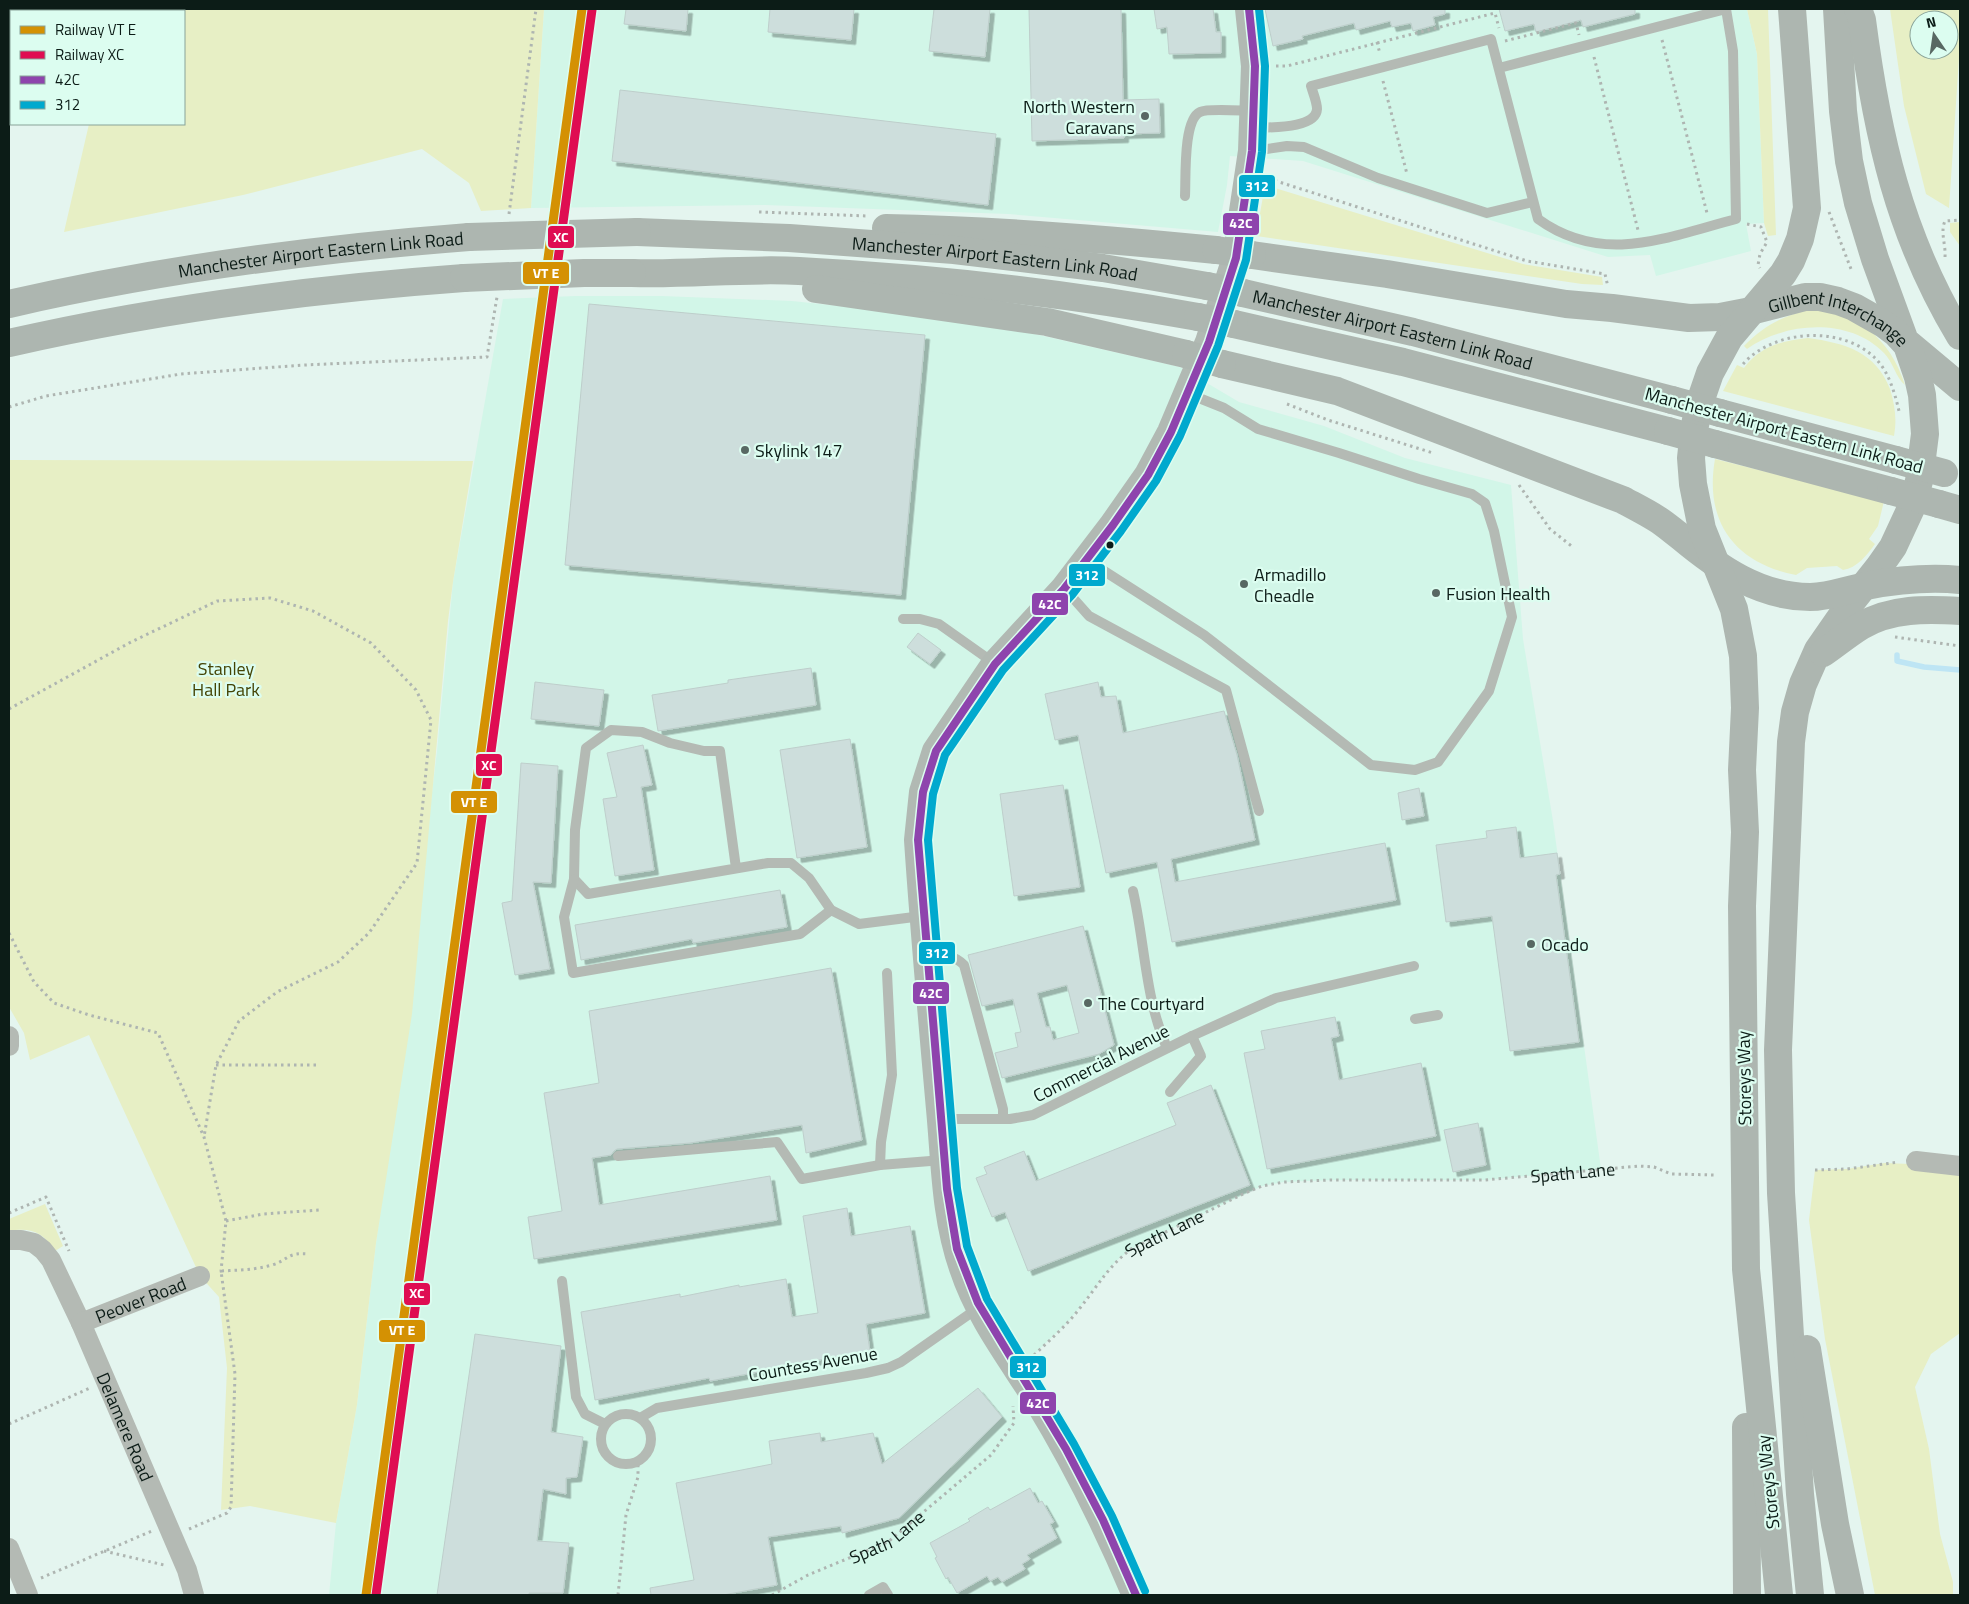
<svg xmlns="http://www.w3.org/2000/svg" width="1969" height="1604" viewBox="0 0 1969 1604" font-family="'Titillium Web',sans-serif">
  <style>
    .built { fill: #d2f6e8 }
    .green { fill: #e7efc5; fill-rule: evenodd }
    .lines { fill: none; stroke-linecap: round; stroke-linejoin: round }
    .stream { stroke: #bee5f4; stroke-width: 5.5 }
    .building { fill: #cddedc; stroke: #bececb; fill-rule: evenodd; filter: url(#shadow) }
    .path { stroke: #aeb5b1; stroke-width: 3; stroke-dasharray: 2.5 4; stroke-linecap: butt }
    .lane { stroke: #b4bab4; stroke-width: 10 }
    .street { stroke: #b4bab4; stroke-width: 20 }
    .secondary { stroke: #b1b9b3; stroke-width: 28 }
    .highway { stroke: #adb6b0; stroke-width: 28 }
    .highway-bridge { stroke: #adb6b0; stroke-width: 28 }
    .bus-1-casing { stroke: #dcfdf0; stroke-width: 11 }
    .bus-2-casing { stroke: #dcfdf0; stroke-width: 11 }
    .bus-1 { stroke: #8e44ad; stroke-width: 8 }
    .bus-2 { stroke: #00a9ce; stroke-width: 8 }
    .rail-1-casing { stroke: #dcfdf0; stroke-width: 12 }
    .rail-2-casing { stroke: #dcfdf0; stroke-width: 12 }
    .rail-1 { stroke: #d49103; stroke-width: 9 }
    .rail-2 { stroke: #df0d52; stroke-width: 9 }
    .poi-dot { fill: #586863; stroke: #dcfdf0; stroke-width: 2 }
    .bus-dot { fill: #0c1c17; stroke: #dcfdf0; stroke-width: 2 }
    .labels { text-anchor: middle; dominant-baseline: central; stroke-width: 4.5; stroke-linejoin: round; paint-order: stroke }
    .poi-label { font-size: 18px; fill: #0c1c17; stroke: #dcfdf0; text-anchor: start }
    .street-label { font-size: 18px; fill: #0c1c17; stroke: #dcfdf0 }
    .park-label { font-size: 18px; fill: #444304; stroke: #dcfdf0 }
    .line-badge { stroke: #dcfdf0; stroke-width: 2 }
    .badge-label { font-size: 14px; text-anchor: middle; font-weight: bold; fill: #fff }
  </style>
  <defs>
    <filter id="shadow"><feDropShadow dx="4.5" dy="4.5" stdDeviation="0" flood-color="#0004"/></filter>
  </defs>
  <rect width="100%" height="100%" fill="#e4f5ef"/>
  <g class="built">
    <polygon points="544,9 1747,9 1757,54 1764,223 1746,224 1751,251 1656,276 1650,255 1608,257 1303,161 1230,156 1227,185 1218,232 1008,214 765,205 531,208"/>
    <polygon points="575,296 662,296 792,301 973,320 1180,367 1239,402 1324,426 1405,458 1511,485 1523,639 1553,821 1601,1169 1485,1180 1331,1180 1284,1182 1262,1186 1152,1238 1131,1249 1116,1261 1068,1322 1009,1378 1037,1401 1136,1595 329,1595 336,1523 357,1405 376,1243 390,1145 437,751 453,582 503,299"/>
  </g>
  <g class="green">
    <polygon points="82,9 544,9 531,208 481,211 469,183 422,149 243,195 64,232 89,124 184,124 184,11 82,11"/>
    <polygon points="1747,9 1768,9 1776,235 1768,236 1764,223 1757,54"/>
    <path d="M1890,9H1960V43L1949,208L1926,194L1904,106ZM1919,20H1949V50H1919Z"/>
    <polygon points="1265,185 1523,264 1602,277 1603,285 1582,284 1256,236"/>
    <polygon points="1960,222 1960,246 1950,232 1950,223"/>
    <path d="M1808,310C1857,311 1890,338 1905,385C1896,378 1893,362 1884,353C1849,317 1785,322 1747,349L1744,346C1764,326 1780,317 1808,310Z"/>
    <path d="M1808,338C1845,343 1876,352 1890,389C1895,406 1897,419 1894,436L1723,391L1737,365L1744,368C1761,346 1781,341 1808,338Z"/>
    <path d="M1715,459L1884,501L1878,526L1869,539L1875,544C1867,555 1857,568 1843,570L1837,566L1807,568L1796,575C1734,563 1704,521 1715,459Z"/>
    <polygon points="9,460 473,461 453,582 448,621 412,1014 376,1243 357,1405 336,1523 250,1506 221,1510 227,1368 219,1297 200,1276 89,1035 30,1060 24,1033 9,1007"/>
    <polygon points="1885,1163 1960,1166 1960,1333 1931,1354 1915,1387 1929,1449 1940,1534 1953,1582 1953,1595 1875,1595 1825,1339 1809,1220 1815,1170 1847,1169"/>
    <path d="M45,1204L63,1246L55,1251C43,1232 31,1227 9,1231V1219Z"/>
  </g>
  <g class="lines">
    <polyline class="stream" points="1897,655 1897,661 1924,667 1960,670"/>
  </g>
  <g class="building">
    <polygon points="626,9 688,9 686,31 624,24"/>
    <polygon points="770,9 854,9 851,40 768,32"/>
    <polygon points="934,9 990,9 985,57 929,51"/>
    <polygon points="1029,9 1121,9 1123,100 1159,99 1160,133 1124,134 1124,138 1032,141"/>
    <polygon points="1154,9 1213,9 1216,32 1221,32 1221,53 1169,54 1167,27 1157,29"/>
    <polygon points="1265,9 1445,9 1445,14 1433,17 1435,25 1413,31 1411,23 1392,27 1390,21 1356,30 1354,23 1302,36 1303,39 1273,46"/>
    <polygon points="1499,9 1635,9 1635,14 1583,27 1581,20 1536,32 1534,24 1505,31"/>
    <polygon points="620,90 996,134 988,205 612,161"/>
    <polygon points="589,304 925,335 901,595 565,565"/>
    <polygon points="918,633 941,650 930,664 907,647"/>
    <polygon points="811,668 816,705 658,731 652,695 728,683 728,680"/>
    <polygon points="535,682 604,690 599,726 531,719"/>
    <polygon points="1098,682 1101,697 1116,696 1123,733 1224,711 1237,755 1255,840 1171,859 1175,882 1385,843 1396,900 1172,942 1157,862 1106,873 1078,735 1055,740 1045,694"/>
    <polygon points="850,739 867,847 797,858 780,750"/>
    <polygon points="643,745 652,785 641,787 654,870 615,876 603,799 617,797 607,753"/>
    <polygon points="521,763 558,766 551,883 533,882 550,969 515,975 502,903 512,901"/>
    <polygon points="1063,785 1080,887 1014,896 1000,794"/>
    <polygon points="1419,788 1424,816 1402,820 1398,793"/>
    <polygon points="1516,827 1520,858 1557,853 1560,874 1556,875 1579,1042 1510,1051 1492,916 1446,922 1436,845 1487,838 1486,831"/>
    <polygon points="780,890 787,927 693,943 692,939 581,960 575,925"/>
    <path d="M1083,926L1114,1045L1099,1054L1002,1078L995,1053L1018,1047L1015,1033L1021,1032L1013,999L982,1006L968,955ZM1067,985L1079,1033L1053,1040L1050,1027H1046L1037,993Z"/>
    <polygon points="831,968 862,1140 806,1153 802,1125 690,1143 617,1149 614,1151 611,1155 592,1158 599,1205 770,1176 777,1220 534,1259 528,1217 562,1211 544,1093 599,1083 589,1011"/>
    <polygon points="1335,1017 1339,1036 1331,1038 1339,1080 1421,1063 1436,1136 1267,1169 1244,1053 1265,1049 1261,1031"/>
    <polygon points="1211,1085 1250,1185 1028,1271 1005,1212 992,1217 976,1178 987,1174 984,1167 1024,1151 1036,1181 1176,1125 1167,1103"/>
    <polygon points="1478,1123 1486,1165 1453,1172 1444,1130"/>
    <polygon points="847,1208 851,1236 910,1226 925,1313 866,1324 870,1351 813,1361 814,1364 770,1372 769,1370 710,1381 709,1378 595,1400 581,1312 680,1294 680,1297 739,1285 739,1287 786,1279 792,1317 818,1313 803,1216"/>
    <polygon points="475,1334 561,1346 551,1432 583,1437 577,1477 566,1478 566,1494 543,1489 537,1541 569,1543 563,1593 529,1593 529,1595 437,1595"/>
    <polygon points="978,1388 1002,1417 899,1518 842,1533 841,1526 768,1537 777,1585 723,1595 651,1595 650,1588 694,1580 676,1483 772,1464 769,1441 820,1433 821,1442 873,1433 882,1464"/>
    <polygon points="1030,1488 1038,1503 1042,1501 1054,1522 1050,1524 1057,1538 1027,1555 1030,1559 1022,1564 1025,1569 1002,1582 998,1577 990,1581 987,1576 957,1593 948,1577 946,1579 935,1558 937,1557 930,1543 970,1521 968,1519 988,1507 990,1510"/>
  </g>
  <g class="lines">
    <g class="path">
      <polyline points="1662,40 1707,213"/>
      <polyline points="1505,41 1576,23 1579,35"/>
      <polyline points="1377,42 1380,54"/>
      <polyline points="1594,57 1638,230"/>
      <polyline points="1276,66 1287,66 1495,13 1499,28"/>
      <polyline points="1383,81 1407,174"/>
      <polyline points="1268,181 1276,181 1527,261 1605,274 1608,287"/>
      <polyline points="759,212 868,216"/>
      <polyline points="1829,212 1851,269 1854,269"/>
      <polyline points="509,214 536,9"/>
      <polyline points="1747,224 1761,227 1767,242 1760,254 1758,265 1760,268"/>
      <path d="M1945,257C1946,245 1940,232 1945,221L1960,220"/>
      <path d="M1743,364C1774,329 1843,325 1876,359C1889,372 1895,394 1899,411"/>
      <polyline points="1287,404 1328,420 1433,453"/>
      <polyline points="9,407 46,396 181,374 304,365 487,357 497,297"/>
      <polyline points="1519,485 1550,529 1574,548"/>
      <polyline points="1895,637 1960,646"/>
      <polyline points="9,709 131,642 217,601 270,598 313,611 371,643 416,690 431,720 417,863 369,933 338,962 277,992 239,1021 216,1065 204,1137"/>
      <polyline points="9,933 34,982 54,1003 89,1015 158,1033 204,1137 226,1221 221,1271 216,1272"/>
      <polyline points="216,1065 317,1065"/>
      <polyline points="1815,1170 1847,1169 1899,1162"/>
      <polyline points="9,1213 46,1197 69,1251"/>
      <polyline points="226,1221 263,1214 319,1210"/>
      <path id="s1" d="M1034,1355C1050,1340 1067,1325 1080,1308C1099,1284 1107,1268 1131,1249L1243,1194L1262,1186L1284,1182L1331,1180H1485L1639,1166L1654,1167L1671,1174L1716,1175"/>
      <polyline points="9,1424 90,1388"/>
      <path d="M189,1529L227,1513L231,1507L235,1374L221,1271C238,1270 255,1270 272,1265C289,1260 286,1252 309,1254"/>
      <polyline points="104,1551 164,1565"/>
      <polyline points="41,1578 152,1531"/>
      <polyline points="618,1595 626,1515 638,1477 638,1461"/>
      <path id="s2" d="M772,1595L808,1575L888,1542L991,1455L1014,1423L1013,1406"/>
    </g>
    <g class="lane">
      <path d="M1254,128C1269,127 1316,129 1317,109C1317,102 1313,93 1311,86L1491,39L1538,219C1603,266 1667,237 1736,219L1733,51L1726,9L1499,68"/>
      <polyline points="1253,151 1287,146 1304,147 1378,178 1487,213 1533,202"/>
      <path d="M1185,196C1186,178 1183,120 1200,112C1208,108 1243,111 1254,111"/>
      <polyline points="1087,560 1204,635 1371,765 1415,770 1438,762 1489,691 1512,617 1494,531 1485,503 1472,494 1419,479 1339,453 1258,429 1224,408 1189,394"/>
      <polyline points="1065,589 1089,616 1226,690 1259,811"/>
      <polyline points="903,619 920,619 939,624 994,663"/>
      <polyline points="736,868 720,751 704,751 670,743 642,732 611,730 586,748 575,830 574,879 588,894 768,863 791,863 809,878 831,910 859,924 922,916"/>
      <polyline points="574,879 564,917 573,973 800,934 831,910"/>
      <path d="M1133,891C1145,943 1145,999 1167,1048"/>
      <path d="M927,956C943,955 953,954 964,965L1003,1109V1119"/>
      <polyline points="1415,1019 1438,1015"/>
      <polyline points="1170,1092 1201,1056 1192,1036"/>
      <polyline points="942,1119 1010,1119 1033,1115 1192,1036 1276,998 1414,966"/>
      <polyline points="618,1156 777,1142 802,1179 880,1165 943,1160"/>
      <polyline points="880,1165 881,1142 892,1075 887,973"/>
      <polyline points="562,1281 576,1397 585,1414 605,1424"/>
      <circle cx="626" cy="1439" r="25"/>
      <polyline points="640,1418 657,1408 866,1373 888,1368 901,1362 978,1308"/>
      <polyline points="869,1595 883,1587 888,1595"/>
    </g>
    <g class="street">
      <polyline points="9,1036 9,1046"/>
      <polyline points="1916,1161 1960,1166"/>
      <path id="s3" d="M9,1240H21L34,1243L43,1250L51,1260L81,1323L187,1570L194,1595"/>
      <path id="s4" d="M81,1323L200,1276"/>
      <polyline points="9,1548 28,1595"/>
    </g>
    <path class="secondary" d="M1136,1595C1107,1526 1077,1465 1038,1401C1011,1358 979,1317 963,1268C945,1217 945,1162 940,1109C932,1019 924,930 918,840L923,792L936,751L995,664L1064,589L1113,525L1148,475L1171,432L1209,342L1236,258L1252,151L1255,66L1249,9"/>
    <g class="highway">
      <polyline points="1837,9 1843,111 1849,161 1858,203 1875,259 1905,341 1960,387"/>
      <path d="M1858,9L1862,20C1877,135 1899,235 1960,336"/>
      <path d="M886,228C997,230 1106,239 1216,250"/>
      <path id="s5" d="M637,232L789,238L954,250L1103,268L1207,286"/>
      <path id="s6" d="M1252,255L1387,274L1566,304L1612,308L1689,318L1720,317L1751,311L1805,297H1820L1838,301L1854,307L1884,324L1896,333L1907,345L1918,377L1922,395L1925,434L1919,481L1912,506L1893,547L1879,567L1852,601L1818,650L1803,684L1795,712L1791,742L1778,1050L1781,1193L1800,1494L1810,1595"/>
      <path d="M632,273C687,275 743,268 799,271C932,278 1067,293 1198,317"/>
      <polyline points="816,289 1047,322 1186,354"/>
      <path id="s7" d="M1243,293L1413,332L1672,400"/>
      <path id="s8" d="M9,304C161,269 314,249 469,237"/>
      <polyline points="1234,324 1403,362 1668,431"/>
      <path d="M9,343C158,309 311,289 464,278"/>
      <path d="M1222,364L1337,391L1623,500C1634,506 1646,512 1657,519C1665,524 1673,531 1681,537C1718,568 1760,597 1810,597C1829,597 1846,590 1866,586C1897,580 1928,577 1960,580"/>
      <polyline points="1720,413 1896,460"/>
      <polyline points="1715,444 1891,491"/>
      <polyline points="1939,504 1960,510"/>
      <path d="M1823,653C1836,644 1848,634 1861,626C1891,608 1927,609 1960,611"/>
      <polyline points="1807,1349 1835,1524 1850,1595"/>
      <polyline points="1746,1427 1747,1595"/>
      <polyline points="1779,1595 1746,1269 1742,906 1745,832 1742,770 1745,708 1743,656 1734,609 1702,529 1693,484 1691,458 1694,430 1699,405 1710,373 1729,338 1783,274 1791,261 1800,239 1807,208 1792,9"/>
    </g>
    <g class="highway-bridge">
      <polyline points="469,237 637,232"/>
      <polyline points="1216,250 1252,255"/>
      <polyline points="464,278 584,273 632,273"/>
      <polyline points="1207,286 1243,293"/>
      <polyline points="1198,317 1234,324"/>
      <polyline points="1186,354 1222,364"/>
      <polyline points="1672,400 1720,413"/>
      <polyline points="1668,431 1715,444"/>
      <polyline points="1896,460 1944,473"/>
      <polyline points="1891,491 1939,504"/>
    </g>
    <defs>
      <polyline id="bus-1" points="1136,1595 1103,1520 1066,1449 978,1303 957,1249 947,1189 918,840 923,792 936,751 995,664 1064,589 1113,525 1148,475 1171,432 1209,342 1236,258 1252,151 1255,66 1249,9"/>
      <polyline id="bus-2" points="1145,1591 1112,1516 1074,1444 987,1299 967,1246 957,1188 928,840 933,794 945,755 1003,670 1072,595 1121,531 1156,481 1180,436 1218,346 1246,260 1262,152 1265,66 1259,9"/>
    </defs>
    <use href="#bus-1" class="bus-1-casing"/>
    <use href="#bus-2" class="bus-2-casing"/>
    <use href="#bus-1" class="bus-1"/>
    <use href="#bus-2" class="bus-2"/>
    <defs>
      <polyline id="rail-1" points="366,1595 582,9"/>
      <polyline id="rail-2" points="376,1595 592,10"/>
    </defs>
    <use href="#rail-1" class="rail-1-casing"/>
    <use href="#rail-2" class="rail-2-casing"/>
    <use href="#rail-1" class="rail-1"/>
    <use href="#rail-2" class="rail-2"/>
  </g>
  <g class="poi-dot">
    <circle cx="1145" cy="116" r="5"/>
    <circle cx="745" cy="450" r="5"/>
    <circle cx="1244" cy="584" r="5"/>
    <circle cx="1436" cy="593" r="5"/>
    <circle cx="1531" cy="944" r="5"/>
    <circle cx="1088" cy="1003" r="5"/>
  </g>
  <circle class="bus-dot" cx="1110" cy="545" r="4.5"/>
  <g class="labels">
    <g class="poi-label">
      <text x="1135" y="106" text-anchor="end">North Western<tspan x="1135" dy="21">Caravans</tspan></text>
      <text x="755" y="450">Skylink 147</text>
      <text x="1254" y="574">Armadillo<tspan x="1254" dy="21">Cheadle</tspan></text>
      <text x="1446" y="593">Fusion Health</text>
      <text x="1541" y="944">Ocado</text>
      <text x="1098" y="1003">The Courtyard</text>
    </g>
    <g class="street-label">
      <text stroke="none"><textPath href="#s8" startOffset="316">Manchester Airport Eastern Link Road</textPath></text>
      <text stroke="none"><textPath href="#s5" startOffset="359">Manchester Airport Eastern Link Road</textPath></text>
      <text stroke="none"><textPath href="#s7" startOffset="154">Manchester Airport Eastern Link Road</textPath></text>
      <text stroke="none"><textPath href="#s6" startOffset="598">Gillbent Interchange</textPath></text>
      <text transform="translate(1784 430) rotate(15)">Manchester Airport Eastern Link Road</text>
      <text transform="translate(1101 1063) rotate(-27)">Commercial Avenue</text>
      <text transform="translate(1744 1078) rotate(-91)">Storeys Way</text>
      <text stroke="none"><textPath href="#s1" startOffset="601">Spath Lane</textPath></text>
      <text stroke="none"><textPath href="#s1" startOffset="181">Spath Lane</textPath></text>
      <text stroke="none"><textPath href="#s4" startOffset="64">Peover Road</textPath></text>
      <text transform="translate(813 1364) rotate(-10)">Countess Avenue</text>
      <text stroke="none"><textPath href="#s3" startOffset="232">Delamere Road</textPath></text>
      <text transform="translate(1768 1482) rotate(-96)">Storeys Way</text>
      <text stroke="none"><textPath href="#s2" startOffset="129">Spath Lane</textPath></text>
    </g>
    <g class="park-label">
      <text x="226" y="668">Stanley<tspan x="226" dy="21">Hall Park</tspan></text>
    </g>
  </g>
  <g class="line-badge">
    <rect x="1238" y="174" width="38" height="24" rx="5" fill="#00a9ce"/>
    <rect x="1222" y="212" width="38" height="24" rx="5" fill="#8e44ad"/>
    <rect x="547" y="225" width="28" height="24" rx="5" fill="#df0d52"/>
    <rect x="522" y="261" width="48" height="24" rx="5" fill="#d49103"/>
    <rect x="1068" y="563" width="38" height="24" rx="5" fill="#00a9ce"/>
    <rect x="1031" y="592" width="38" height="24" rx="5" fill="#8e44ad"/>
    <rect x="475" y="753" width="28" height="24" rx="5" fill="#df0d52"/>
    <rect x="450" y="790" width="48" height="24" rx="5" fill="#d49103"/>
    <rect x="918" y="941" width="38" height="24" rx="5" fill="#00a9ce"/>
    <rect x="912" y="981" width="38" height="24" rx="5" fill="#8e44ad"/>
    <rect x="403" y="1282" width="28" height="24" rx="5" fill="#df0d52"/>
    <rect x="378" y="1319" width="48" height="24" rx="5" fill="#d49103"/>
    <rect x="1009" y="1355" width="38" height="24" rx="5" fill="#00a9ce"/>
    <rect x="1019" y="1391" width="38" height="24" rx="5" fill="#8e44ad"/>
  </g>
  <g class="badge-label">
    <text x="1257" y="191">312</text>
    <text x="1241" y="228">42C</text>
    <text x="561" y="242">XC</text>
    <text x="546" y="278">VT E</text>
    <text x="1087" y="580">312</text>
    <text x="1050" y="609">42C</text>
    <text x="489" y="770">XC</text>
    <text x="474" y="807">VT E</text>
    <text x="937" y="958">312</text>
    <text x="931" y="998">42C</text>
    <text x="417" y="1298">XC</text>
    <text x="402" y="1335">VT E</text>
    <text x="1028" y="1372">312</text>
    <text x="1038" y="1408">42C</text>
  </g>
  <rect width="1969" height="1604" fill="none" stroke="#0c1c17" stroke-width="20"/>
  <rect x="10" y="10" width="175" height="115" fill="#dcfdf0" stroke="#89a399"/>
  <rect x="20" y="26" width="25" height="8" fill="#d49103" stroke="#89a399"/>
  <text x="55" y="35" font-size="15" fill="#0c1c17">Railway VT E</text>
  <rect x="20" y="51" width="25" height="8" fill="#df0d52" stroke="#89a399"/>
  <text x="55" y="60" font-size="15" fill="#0c1c17">Railway XC</text>
  <rect x="20" y="76" width="25" height="8" fill="#8e44ad" stroke="#89a399"/>
  <text x="55" y="85" font-size="15" fill="#0c1c17">42C</text>
  <rect x="20" y="101" width="25" height="8" fill="#00a9ce" stroke="#89a399"/>
  <text x="55" y="110" font-size="15" fill="#0c1c17">312</text>
  <g transform="translate(1934 35) rotate(347)"><circle r="24" fill="#dcfdf0" stroke="#89a399"/>
  <path d="M0-4L9 19L0 12L-9 19Z" fill="#586863"/>
  <text y="-8" font-size="14" font-weight="bold" text-anchor="middle" fill="#0c1c17">N</text>
  </g>
</svg>
